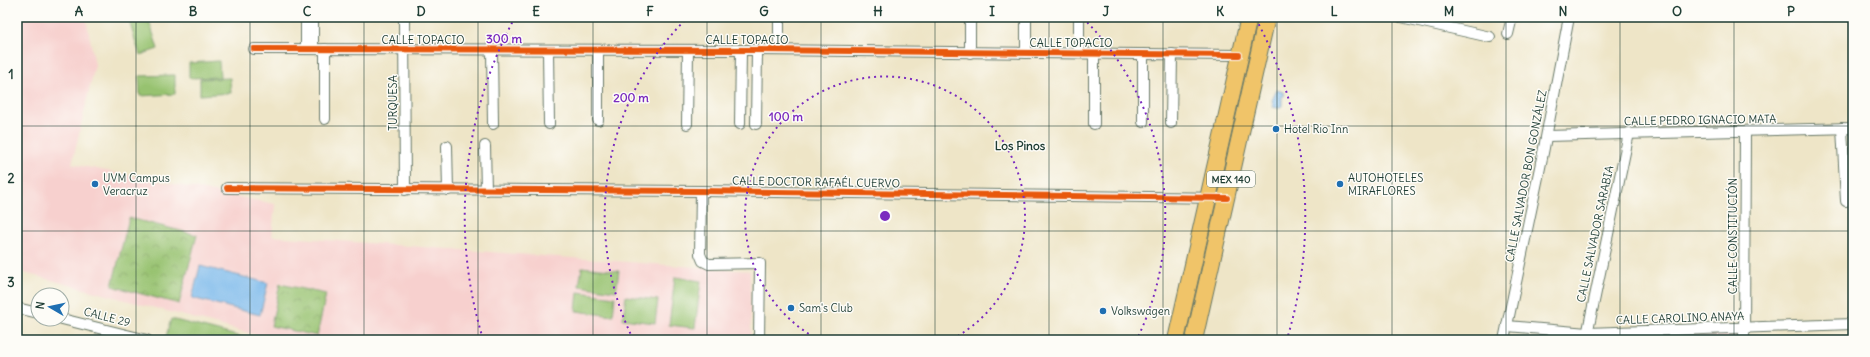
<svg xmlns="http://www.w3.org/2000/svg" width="1870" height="357" viewBox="0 0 1870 357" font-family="Delius,sans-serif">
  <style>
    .built { fill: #f7d0ce }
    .green { fill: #97c26f; stroke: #5b8052 }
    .park { fill: url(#park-crowns); stroke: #5b8052 }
    .water { fill: #78b7eb; stroke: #4c7a90 }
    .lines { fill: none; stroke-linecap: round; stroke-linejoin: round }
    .street-casing { stroke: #677867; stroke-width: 12 }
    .primary-casing { stroke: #677867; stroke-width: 18 }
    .street { stroke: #fff; stroke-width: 10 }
    .primary { stroke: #f0c469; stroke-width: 16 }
    .cycleway-casing { stroke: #fdfcf7; stroke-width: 8 }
    .cycleway { stroke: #e8590c; stroke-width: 6 }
    .grid { fill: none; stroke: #1f3d34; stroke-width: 1; stroke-opacity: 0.55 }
    .ring { fill: none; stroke: #7b2cbf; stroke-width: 2; stroke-dasharray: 2 4 }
    .poi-dot { fill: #1f6fb2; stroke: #fdfcf7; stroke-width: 1.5 }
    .labels { text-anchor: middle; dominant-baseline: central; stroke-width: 3; stroke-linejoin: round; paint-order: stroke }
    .shield { fill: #fdfcf7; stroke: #62766e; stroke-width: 1 }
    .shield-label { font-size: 10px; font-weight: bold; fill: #1f3d34 }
    .street-label { font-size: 11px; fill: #1f3d34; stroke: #fdfcf7 }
    .poi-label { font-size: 11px; fill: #1f3d34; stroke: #fdfcf7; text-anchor: start }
    .neighbourhood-label { font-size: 12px; font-weight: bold; fill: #1f3d34; stroke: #fdfcf7 }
    .centre { fill: #7b2cbf; stroke: #fdfcf7; stroke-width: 2 }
    .ring-label { font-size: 12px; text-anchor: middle; font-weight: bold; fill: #7b2cbf; stroke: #fdfcf7; stroke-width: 3; stroke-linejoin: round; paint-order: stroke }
    .neatline { fill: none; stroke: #1f3d34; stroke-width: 1.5 }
    .grid-label { font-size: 13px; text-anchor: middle; font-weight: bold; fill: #1f3d34 }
  </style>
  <defs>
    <pattern id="park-crowns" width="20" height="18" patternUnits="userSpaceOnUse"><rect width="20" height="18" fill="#97c26f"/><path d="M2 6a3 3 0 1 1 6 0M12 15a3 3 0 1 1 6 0" fill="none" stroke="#7b9f5c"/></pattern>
  </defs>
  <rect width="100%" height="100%" fill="#fdfcf7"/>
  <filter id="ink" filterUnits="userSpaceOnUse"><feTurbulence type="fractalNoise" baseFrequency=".025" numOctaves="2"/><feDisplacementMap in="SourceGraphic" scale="8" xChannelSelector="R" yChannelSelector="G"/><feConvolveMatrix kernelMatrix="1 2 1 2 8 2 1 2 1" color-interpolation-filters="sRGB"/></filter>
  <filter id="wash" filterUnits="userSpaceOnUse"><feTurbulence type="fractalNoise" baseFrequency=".012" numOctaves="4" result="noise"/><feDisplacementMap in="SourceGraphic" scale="16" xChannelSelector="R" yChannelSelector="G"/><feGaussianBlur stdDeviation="0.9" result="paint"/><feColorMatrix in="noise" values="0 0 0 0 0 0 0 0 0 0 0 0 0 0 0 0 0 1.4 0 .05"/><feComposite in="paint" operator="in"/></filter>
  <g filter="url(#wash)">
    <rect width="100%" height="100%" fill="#eee5c7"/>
    <g class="built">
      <polygon points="17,17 86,17 95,65 72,164 275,204 272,236 750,271 751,340 274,340 17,271"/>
      <polygon points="1739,333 1739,340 1658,340 1659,334"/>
    </g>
    <g class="green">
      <polygon points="142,17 148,17 158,49 140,55 129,21"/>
      <polygon points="219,61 220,77 189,78 189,63"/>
      <polygon points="175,75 175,94 140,96 139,76"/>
      <polygon points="230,78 231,93 200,95 200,79"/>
      <polygon points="582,267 619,271 616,291 579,286"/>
      <polygon points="675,277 701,281 695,328 669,325"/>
      <polygon points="578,292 615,297 613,316 576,311"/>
      <polygon points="626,296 658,300 655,323 623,319"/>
      <polygon points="171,319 253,340 165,340"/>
    </g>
    <g class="park">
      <polygon points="129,218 197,235 179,304 112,286"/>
      <polygon points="280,284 326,294 317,336 271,326"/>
    </g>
    <g class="water">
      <polygon points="1277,90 1283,92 1285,95 1282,97 1282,106 1277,108 1273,107 1272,100"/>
      <polygon points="200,266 268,283 260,315 192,298"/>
    </g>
  </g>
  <g filter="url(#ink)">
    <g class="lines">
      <defs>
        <g id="street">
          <polyline points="404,17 405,190"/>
          <polyline points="970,17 970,53"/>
          <polyline points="1026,17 1026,53"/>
          <polyline points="1401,17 1490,37"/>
          <polyline points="1508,34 1512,17"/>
          <polyline points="254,49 757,50 1239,55"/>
          <polyline points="306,49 306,17"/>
          <polyline points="313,49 313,17"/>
          <polyline points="492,50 493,124"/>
          <polyline points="548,50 549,124"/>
          <polyline points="598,50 598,120"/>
          <polyline points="779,50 779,17"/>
          <polyline points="1079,53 1079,17"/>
          <polyline points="325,119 325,49"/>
          <polyline points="1143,122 1143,54"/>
          <polyline points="1171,123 1172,54"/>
          <polyline points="687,124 688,50"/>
          <polyline points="740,124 741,50"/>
          <polyline points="756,124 757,50"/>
          <polyline points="1094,124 1094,53"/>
          <polyline points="1842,128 1846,201"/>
          <polyline points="1547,136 1853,128"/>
          <polyline points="447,146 448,190"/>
          <polyline points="485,146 486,190"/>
          <polyline points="227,188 701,191 1227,198"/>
          <polyline points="701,191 700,254 703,261 709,264 760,263 759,340"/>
          <polyline points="17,308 38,313"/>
          <polyline points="62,319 147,340"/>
          <polyline points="1507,326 1587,333 1853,324"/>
          <polyline points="1504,340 1543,153 1569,17"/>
          <polyline points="1586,340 1629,133"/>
          <polyline points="1744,340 1745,131"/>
        </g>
        <g id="primary">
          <polyline points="1176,340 1249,17"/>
          <polyline points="1194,340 1267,17"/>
        </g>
      </defs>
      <use href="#street" class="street-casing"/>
      <use href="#primary" class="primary-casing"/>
      <use href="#street" class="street"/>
      <use href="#primary" class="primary"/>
      <defs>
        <g id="cycleway">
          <polyline points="254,49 757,50 1239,55"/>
          <polyline points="227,188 701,191 1227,198"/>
        </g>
      </defs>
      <use href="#cycleway" class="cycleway-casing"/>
      <use href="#cycleway" class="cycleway"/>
    </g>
  </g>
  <path class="grid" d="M136,17V340M250,17V340M364,17V340M478,17V340M593,17V340M707,17V340M821,17V340M935,17V340M1049,17V340M1163,17V340M1277,17V340M1392,17V340M1506,17V340M1620,17V340M1734,17V340M17,126H1853M17,231H1853"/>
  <g class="ring">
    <path d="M819 340A140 140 0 1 1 951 340"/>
    <path d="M633 339A280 280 0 0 1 687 18M1083 18A280 280 0 0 1 1137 339"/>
    <path d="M483 339A420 420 0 0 1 514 19M1256 19A420 420 0 0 1 1287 339"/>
  </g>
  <g class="poi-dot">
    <circle cx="1276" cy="129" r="4"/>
    <circle cx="95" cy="184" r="4"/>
    <circle cx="1340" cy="184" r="4"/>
    <circle cx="791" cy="308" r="4"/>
    <circle cx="1103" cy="311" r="4"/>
  </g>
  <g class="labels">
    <rect class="shield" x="1207" y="171" width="48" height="16" rx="3"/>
    <g class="shield-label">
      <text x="1231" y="179">MEX 140</text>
    </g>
    <g class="street-label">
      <text x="423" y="40">CALLE TOPACIO</text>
      <text x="747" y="40">CALLE TOPACIO</text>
      <text x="1071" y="43">CALLE TOPACIO</text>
      <text transform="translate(393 103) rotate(-90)">TURQUESA</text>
      <text transform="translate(1700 120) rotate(-1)">CALLE PEDRO IGNACIO MATA</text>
      <text transform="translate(1526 176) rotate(-79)">CALLE SALVADOR BON GONZÁLEZ</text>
      <text transform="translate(816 182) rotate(1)">CALLE DOCTOR RAFAÉL CUERVO</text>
      <text transform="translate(1595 234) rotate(-78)">CALLE SALVADOR SARABIA</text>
      <text transform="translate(1733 236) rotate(-90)">CALLE CONSTITUCIÓN</text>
      <text transform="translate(107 317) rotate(14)">CALLE 29</text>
      <text transform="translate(1680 318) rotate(-2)">CALLE CAROLINO ANAYA</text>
    </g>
    <g class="poi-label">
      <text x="1284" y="129">Hotel Rio Inn</text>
      <text x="103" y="178">UVM Campus<tspan x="103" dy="13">Veracruz</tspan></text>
      <text x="1348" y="178">AUTOHOTELES<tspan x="1348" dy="13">MIRAFLORES</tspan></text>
      <text x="799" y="308">Sam's Club</text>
      <text x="1111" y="311">Volkswagen</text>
    </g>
    <g class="neighbourhood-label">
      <text x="1020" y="145">Los Pinos</text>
    </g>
  </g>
  <circle cx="885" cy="216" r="6" class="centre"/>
  <g class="ring-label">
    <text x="504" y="43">300 m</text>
    <text x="631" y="102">200 m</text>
    <text x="786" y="121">100 m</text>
  </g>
  <rect width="1870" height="357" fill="none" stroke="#fdfcf7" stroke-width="44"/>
  <g transform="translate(50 307) rotate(279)"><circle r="19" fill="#fdfcf7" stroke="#a4b0a9"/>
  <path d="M0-3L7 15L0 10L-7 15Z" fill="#1f6fb2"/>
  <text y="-6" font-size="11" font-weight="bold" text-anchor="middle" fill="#1f3d34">N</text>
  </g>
  <rect x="22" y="22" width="1826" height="313" class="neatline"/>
  <g class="grid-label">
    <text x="79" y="16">A</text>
    <text x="193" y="16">B</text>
    <text x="307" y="16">C</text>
    <text x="421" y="16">D</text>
    <text x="536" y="16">E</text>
    <text x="650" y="16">F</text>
    <text x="764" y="16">G</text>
    <text x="878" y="16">H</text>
    <text x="992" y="16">I</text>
    <text x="1106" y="16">J</text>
    <text x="1220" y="16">K</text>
    <text x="1334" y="16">L</text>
    <text x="1449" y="16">M</text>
    <text x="1563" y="16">N</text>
    <text x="1677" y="16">O</text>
    <text x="1791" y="16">P</text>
    <text x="11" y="79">1</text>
    <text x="11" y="183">2</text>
    <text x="11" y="287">3</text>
  </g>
</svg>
